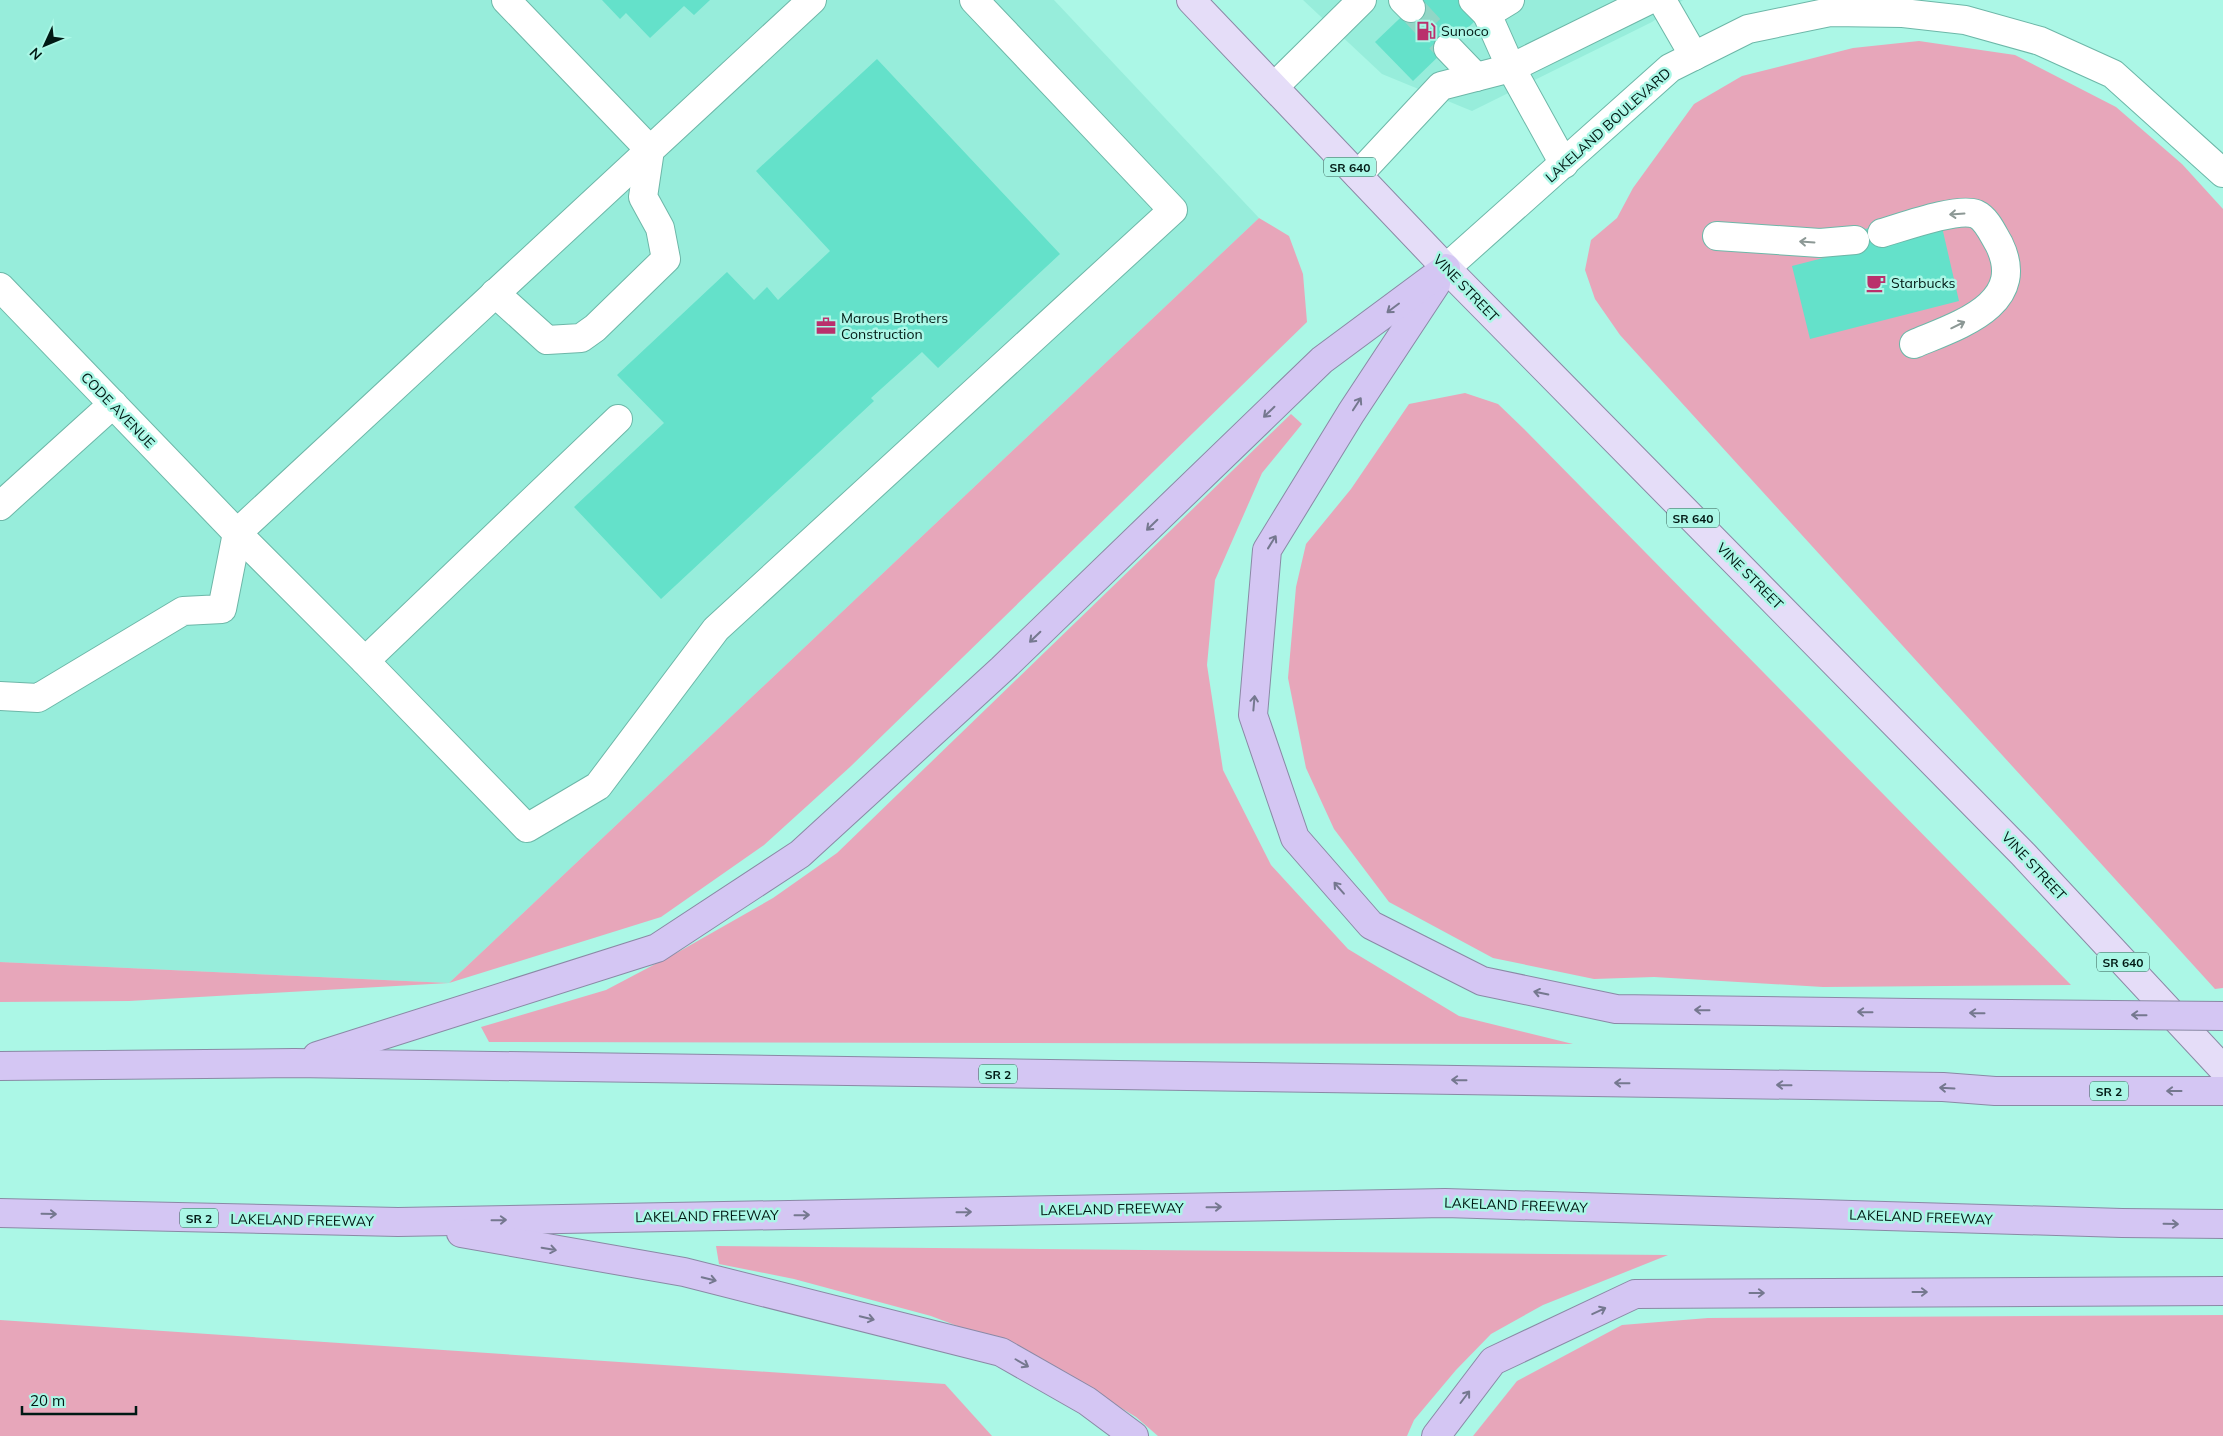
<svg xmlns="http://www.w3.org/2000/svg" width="2223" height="1436" viewBox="0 0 2223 1436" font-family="Mulish,sans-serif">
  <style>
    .built { fill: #97eddb }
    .green { fill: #e7a6ba }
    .building { fill: #64e1ca }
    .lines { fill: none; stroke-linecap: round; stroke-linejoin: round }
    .minor-tunnel { stroke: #91d6c6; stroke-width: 28; stroke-dasharray: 28 14; stroke-linecap: butt }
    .minor-casing { stroke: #6db7a8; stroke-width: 30 }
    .major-casing { stroke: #8a89a5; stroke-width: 30 }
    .highway-casing { stroke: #8a89a5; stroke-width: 30 }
    .minor { stroke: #fff; stroke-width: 28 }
    .major { stroke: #e5ddf8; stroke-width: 28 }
    .highway { stroke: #d4c6f3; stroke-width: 28 }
    .highway-bridge-casing { stroke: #8a89a5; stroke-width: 30; stroke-linecap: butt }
    .highway-bridge { stroke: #d4c6f3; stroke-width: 28 }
    .oneway { stroke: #8c9895 }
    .oneway2 { stroke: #75788f }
    .labels { text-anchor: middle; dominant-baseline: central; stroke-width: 5; stroke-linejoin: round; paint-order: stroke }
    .shield { fill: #abf7e6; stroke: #335c53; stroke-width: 1 }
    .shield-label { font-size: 12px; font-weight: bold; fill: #001914 }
    .poi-label { font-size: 14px; fill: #001914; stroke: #abf7e6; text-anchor: start }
    .street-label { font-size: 14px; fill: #001914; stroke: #abf7e6 }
  </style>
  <rect width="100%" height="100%" fill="#abf7e6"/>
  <g class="built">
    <polygon points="0,0 1054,0 1259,218 449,983 0,962"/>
    <polygon points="1303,0 1683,0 1652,22 1472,111 1382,74"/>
  </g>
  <g class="green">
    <polygon points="1919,41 2015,55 2116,107 2182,164 2223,209 2223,988 2215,989 1620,335 1595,299 1585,270 1591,240 1617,218 1633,188 1694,104 1742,76 1853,48"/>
    <polygon points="1259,218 1289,236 1303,274 1307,322 850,767 764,845 661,917 449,983 129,1001 0,1002 0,962 449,983"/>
    <polygon points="1465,393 1498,404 1524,429 2071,985 1823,987 1654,977 1594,979 1493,958 1389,902 1334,829 1306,768 1288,678 1296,587 1306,544 1351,489 1409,404"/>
    <polygon points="1291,414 1302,424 1262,473 1215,580 1207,665 1223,770 1271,865 1348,949 1459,1016 1573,1044 489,1042 481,1027 606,990 680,951 773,898 837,853"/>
    <polygon points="716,1246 1668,1255 1543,1305 1491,1334 1456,1370 1414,1420 1407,1436 1158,1436 1136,1417 1034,1355 931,1316 794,1279 719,1264"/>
    <polygon points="2223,1315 2223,1436 1473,1436 1517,1381 1622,1325 1708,1318"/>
    <polygon points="0,1320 945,1384 992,1436 0,1436"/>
  </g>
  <g class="building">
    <polygon points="602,0 710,0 694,15 684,6 650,38 626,13 620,19"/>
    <polygon points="1419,0 1458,0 1477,19 1413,81 1375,42"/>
    <polygon points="877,59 1060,254 938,368 922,352 871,398 874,401 661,599 574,507 664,423 617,375 727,272 754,300 767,287 778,300 830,251 756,171"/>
    <polygon points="1881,225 1942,227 1959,301 1810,339 1792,266 1858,249 1853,232"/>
  </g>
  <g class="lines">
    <polyline class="minor-tunnel" points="1411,8 1448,48"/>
    <defs>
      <g id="minor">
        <polyline points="1403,0 1411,8"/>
        <polyline points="1473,0 1487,14 1510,0"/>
        <polyline points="1660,0 1664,4 1694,56"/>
        <polyline points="1487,14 1511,68 1564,164"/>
        <polyline points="1448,48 1476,77"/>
        <polyline points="1274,87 1362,0"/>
        <polyline points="1358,175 1441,86 1511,68 1649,0"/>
        <path d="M1882,233C1903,227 1957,207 1976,214C1987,219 1993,234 1999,244C2029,305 1956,326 1914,344"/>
        <polyline points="1717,236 1820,243 1855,240"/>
        <polyline points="1446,268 1670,68 1748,29 1830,12 1903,13 1965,20 2040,41 2113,74 2223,173"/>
        <polyline points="0,287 237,533 365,661 527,828 598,786 716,629 1173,210 974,0"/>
        <polyline points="495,293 547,340 581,338 595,328 666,259 660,228 643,197 650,150 812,0"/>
        <polyline points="0,506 113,404"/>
        <polyline points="365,661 618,419"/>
        <polyline points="0,696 38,698 183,611 222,609 237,533 650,150 506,0"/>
      </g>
      <polyline id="major" points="1191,0 1446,268 2023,854 2223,1069"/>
      <g id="highway">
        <polyline points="1436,284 1351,413 1267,550 1253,715 1295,838 1371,925 1482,981 1616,1009 1913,1013"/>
        <polyline points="317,1056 657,948 800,854 1002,669 1322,360 1446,268"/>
        <polyline points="0,1066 294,1063 1943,1087 1995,1091 2223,1091"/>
        <polyline points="0,1213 398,1222 1445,1203 2122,1223 2223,1224"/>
        <polyline points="461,1233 684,1272 1001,1352 1087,1401 1134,1436"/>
        <polyline points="1436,1436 1493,1361 1635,1294 2223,1291"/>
      </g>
    </defs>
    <use href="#minor" class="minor-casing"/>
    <use href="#major" class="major-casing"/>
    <use href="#highway" class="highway-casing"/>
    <use href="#minor" class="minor"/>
    <use href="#major" class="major"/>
    <use href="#highway" class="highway"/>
    <defs>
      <polyline id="highway-bridge" points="1913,1013 2223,1016"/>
    </defs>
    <use href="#highway-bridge" class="highway-bridge-casing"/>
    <use href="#highway-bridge" class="highway-bridge"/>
  </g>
  <defs><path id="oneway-shaft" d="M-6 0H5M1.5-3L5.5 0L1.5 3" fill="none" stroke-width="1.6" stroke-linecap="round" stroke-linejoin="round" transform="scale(1.25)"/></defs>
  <g class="oneway">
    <use href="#oneway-shaft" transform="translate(1957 214) rotate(176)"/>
    <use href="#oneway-shaft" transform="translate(1807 242) rotate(-176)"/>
    <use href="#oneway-shaft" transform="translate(1958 325) rotate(-26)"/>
  </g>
  <g class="oneway2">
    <use href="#oneway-shaft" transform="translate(1393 308) rotate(143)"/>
    <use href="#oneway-shaft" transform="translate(1357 404) rotate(-57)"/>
    <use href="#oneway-shaft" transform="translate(1269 412) rotate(136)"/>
    <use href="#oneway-shaft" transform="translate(1152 525) rotate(136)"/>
    <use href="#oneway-shaft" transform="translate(1272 542) rotate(-58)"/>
    <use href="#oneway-shaft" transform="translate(1035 637) rotate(136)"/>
    <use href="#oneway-shaft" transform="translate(1254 703) rotate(-85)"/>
    <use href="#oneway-shaft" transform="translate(1339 888) rotate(-131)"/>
    <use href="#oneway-shaft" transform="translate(1541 993) rotate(-168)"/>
    <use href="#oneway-shaft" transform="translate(1702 1010) rotate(-179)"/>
    <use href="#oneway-shaft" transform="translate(1865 1012) rotate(-179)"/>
    <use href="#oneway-shaft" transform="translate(1977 1013) rotate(-179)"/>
    <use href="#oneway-shaft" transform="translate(2139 1015) rotate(-179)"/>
    <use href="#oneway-shaft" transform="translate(1459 1080) rotate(-179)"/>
    <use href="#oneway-shaft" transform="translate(1622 1083) rotate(-179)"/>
    <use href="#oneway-shaft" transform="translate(1784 1085) rotate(-179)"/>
    <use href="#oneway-shaft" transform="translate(1947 1088) rotate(-177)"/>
    <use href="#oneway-shaft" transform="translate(2174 1091) rotate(180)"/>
    <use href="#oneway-shaft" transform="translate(1214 1207) rotate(-1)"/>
    <use href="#oneway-shaft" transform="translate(964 1212) rotate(-1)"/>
    <use href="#oneway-shaft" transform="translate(49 1214) rotate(1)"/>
    <use href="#oneway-shaft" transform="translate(802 1215) rotate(-1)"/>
    <use href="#oneway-shaft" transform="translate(499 1220) rotate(-1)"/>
    <use href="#oneway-shaft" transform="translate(2171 1224) rotate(1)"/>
    <use href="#oneway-shaft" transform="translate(549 1249) rotate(10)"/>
    <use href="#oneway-shaft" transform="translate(709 1279) rotate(14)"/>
    <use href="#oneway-shaft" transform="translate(1920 1292)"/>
    <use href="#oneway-shaft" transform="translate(1757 1293)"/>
    <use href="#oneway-shaft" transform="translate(1599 1311) rotate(-25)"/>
    <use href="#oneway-shaft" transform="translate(867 1318) rotate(14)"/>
    <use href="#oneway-shaft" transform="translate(1022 1363) rotate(30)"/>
    <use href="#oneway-shaft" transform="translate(1465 1397) rotate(-53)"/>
  </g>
  <defs>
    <symbol id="fuel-bare" viewBox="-9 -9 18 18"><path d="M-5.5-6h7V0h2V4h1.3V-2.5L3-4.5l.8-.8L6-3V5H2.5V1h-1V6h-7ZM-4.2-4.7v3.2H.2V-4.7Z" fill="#ba306c" stroke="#abf7e6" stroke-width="2.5" paint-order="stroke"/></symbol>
    <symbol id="cafe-bare" viewBox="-9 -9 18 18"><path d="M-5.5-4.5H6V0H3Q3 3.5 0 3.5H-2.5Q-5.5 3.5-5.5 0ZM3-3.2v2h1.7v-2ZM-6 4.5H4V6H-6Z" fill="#ba306c" stroke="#abf7e6" stroke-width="2.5" paint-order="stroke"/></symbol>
    <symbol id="office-bare" viewBox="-9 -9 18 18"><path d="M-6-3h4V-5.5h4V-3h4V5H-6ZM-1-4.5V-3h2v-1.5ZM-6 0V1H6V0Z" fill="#ba306c" stroke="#abf7e6" stroke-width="2.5" paint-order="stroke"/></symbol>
  </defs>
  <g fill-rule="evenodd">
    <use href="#fuel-bare" x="1412" y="17" width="28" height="28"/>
    <use href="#cafe-bare" x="1862" y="269" width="28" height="28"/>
    <use href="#office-bare" x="812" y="312" width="28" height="28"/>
  </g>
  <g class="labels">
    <g class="shield">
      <rect x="1324" y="157.5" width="52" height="19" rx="4"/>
      <rect x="1667" y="508.5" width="52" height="19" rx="4"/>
      <rect x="2097" y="952.5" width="52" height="19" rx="4"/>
      <rect x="979" y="1064.5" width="38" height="19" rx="4"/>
      <rect x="2090" y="1081.5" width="38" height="19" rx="4"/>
      <rect x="180" y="1208.5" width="38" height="19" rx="4"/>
    </g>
    <g class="shield-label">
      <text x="1350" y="167">SR 640</text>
      <text x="1693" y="518">SR 640</text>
      <text x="2123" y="962">SR 640</text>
      <text x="998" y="1074">SR 2</text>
      <text x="2109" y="1091">SR 2</text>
      <text x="199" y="1218">SR 2</text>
    </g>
    <g class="poi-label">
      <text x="1441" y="31">Sunoco</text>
      <text x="1891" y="283">Starbucks</text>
      <text x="841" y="318">Marous Brothers<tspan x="841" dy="16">Construction</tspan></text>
    </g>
    <g class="street-label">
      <text transform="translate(1608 125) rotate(-42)">LAKELAND BOULEVARD</text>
      <text transform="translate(1466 288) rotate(46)">VINE STREET</text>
      <text transform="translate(118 410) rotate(46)">CODE AVENUE</text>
      <text transform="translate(1750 576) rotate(45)">VINE STREET</text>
      <text transform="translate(2034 866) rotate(47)">VINE STREET</text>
      <text transform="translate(1516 1205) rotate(2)">LAKELAND FREEWAY</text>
      <text transform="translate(1112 1209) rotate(-1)">LAKELAND FREEWAY</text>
      <text transform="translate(707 1216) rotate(-1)">LAKELAND FREEWAY</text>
      <text transform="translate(1921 1217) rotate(2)">LAKELAND FREEWAY</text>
      <text transform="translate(302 1220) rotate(1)">LAKELAND FREEWAY</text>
    </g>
  </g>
  <g transform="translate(45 45) rotate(226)" stroke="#abf7e6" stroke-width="4" paint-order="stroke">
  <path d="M0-4L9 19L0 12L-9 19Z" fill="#001914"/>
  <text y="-8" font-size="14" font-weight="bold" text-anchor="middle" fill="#001914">N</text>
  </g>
  <path d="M22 1406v8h114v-8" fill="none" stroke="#001914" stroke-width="2.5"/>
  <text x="30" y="1406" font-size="15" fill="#001914" stroke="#abf7e6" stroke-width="4" paint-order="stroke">20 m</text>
</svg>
